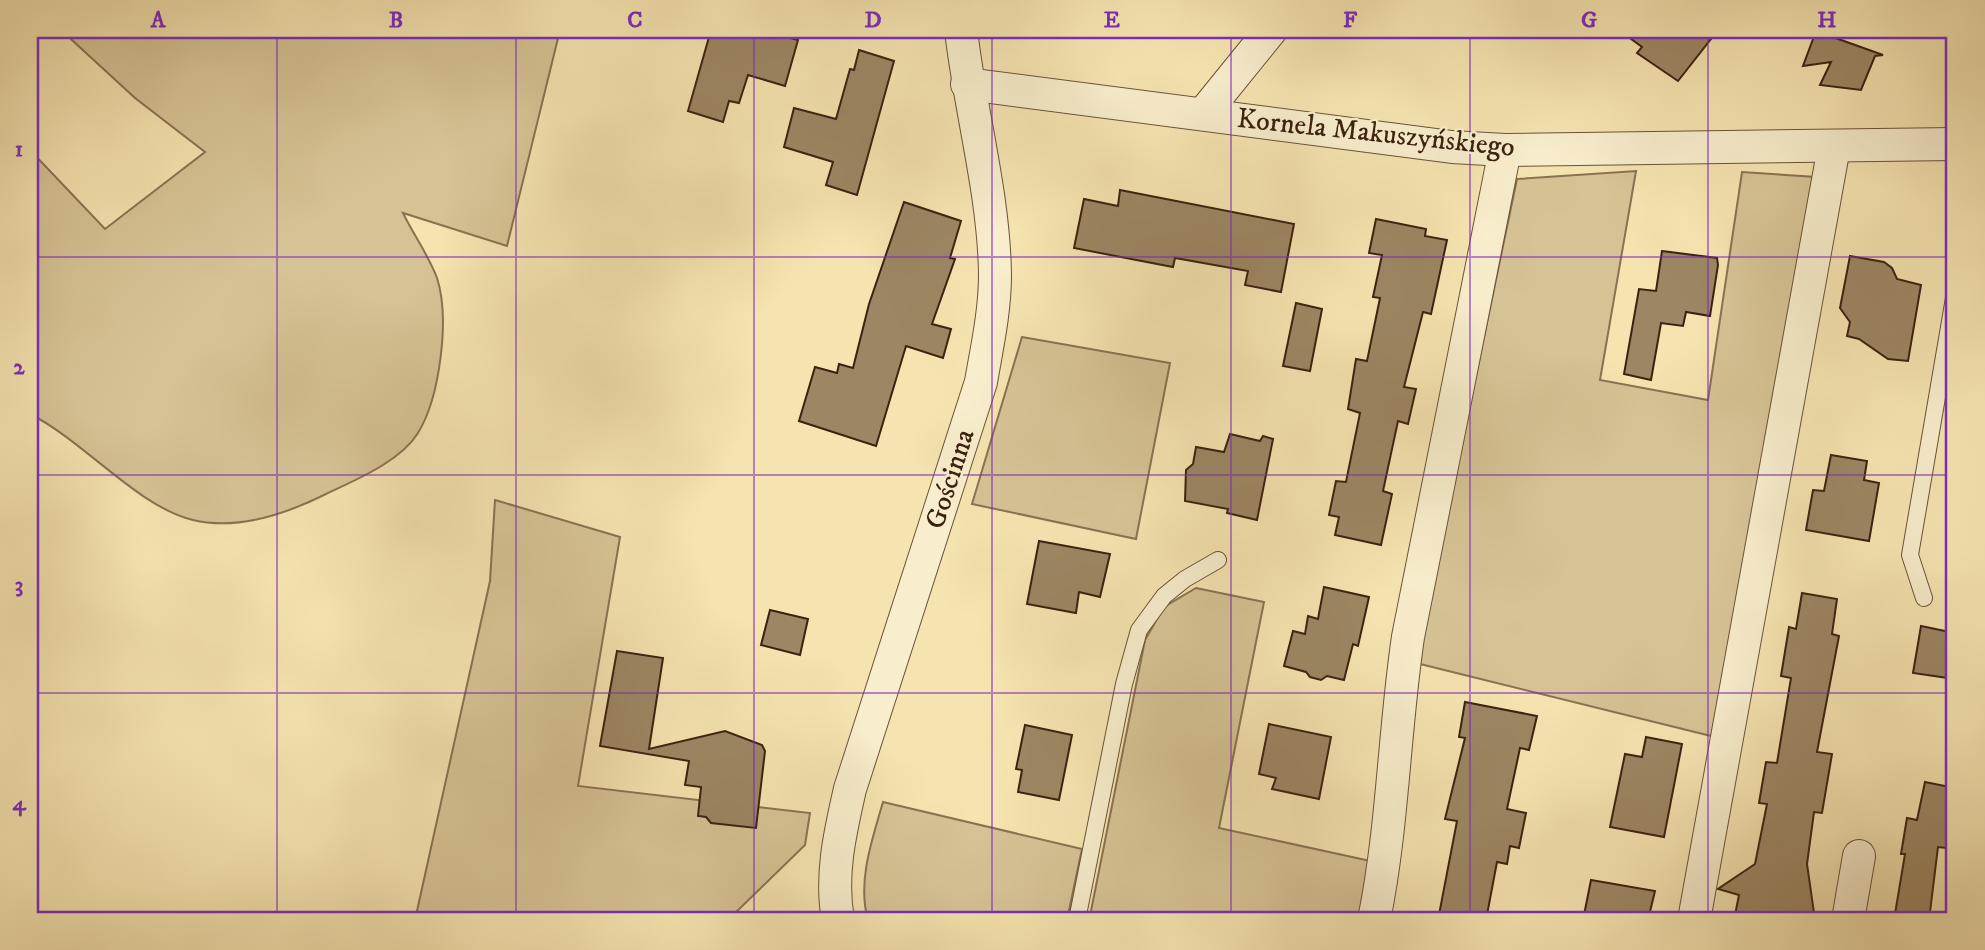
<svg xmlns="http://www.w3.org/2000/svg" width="1985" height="950" viewBox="0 0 1985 950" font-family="'IM FELL DW Pica',serif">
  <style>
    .green { fill: #d6c395; stroke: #897252; stroke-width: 2 }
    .building { fill: #9c8663; stroke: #3c2110; stroke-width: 2 }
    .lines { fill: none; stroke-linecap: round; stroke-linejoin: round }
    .service-casing { stroke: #6a5238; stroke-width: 18 }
    .minor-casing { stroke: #6a5238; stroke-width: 34 }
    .service { stroke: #f8edcc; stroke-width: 16 }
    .minor { stroke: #f8edcc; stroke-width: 32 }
    .grid { fill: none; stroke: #7b2cbf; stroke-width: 2; stroke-opacity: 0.55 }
    .labels { text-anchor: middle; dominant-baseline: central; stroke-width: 5; stroke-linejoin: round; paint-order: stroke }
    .street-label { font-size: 28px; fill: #3c2110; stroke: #f8edcc }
    .neatline { fill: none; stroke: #7b2cbf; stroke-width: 2.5 }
    .grid-label { font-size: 23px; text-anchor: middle; font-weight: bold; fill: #7b2cbf }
  </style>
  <rect width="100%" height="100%" fill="#f5e4b0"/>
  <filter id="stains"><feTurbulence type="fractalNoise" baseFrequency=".00286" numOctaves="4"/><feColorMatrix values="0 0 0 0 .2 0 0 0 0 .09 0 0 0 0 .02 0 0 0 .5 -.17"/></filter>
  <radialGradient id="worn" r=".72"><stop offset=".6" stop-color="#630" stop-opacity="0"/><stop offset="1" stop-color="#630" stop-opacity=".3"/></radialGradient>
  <g class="green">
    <path d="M61,30H560L507,246L403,213C413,234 429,256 437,278C450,318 440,397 418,433C400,462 355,480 326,494C286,514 238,531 193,520C138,507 84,441 30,414V150L105,229L205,152L135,98Z"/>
    <polygon points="1636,171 1600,380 1708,400 1742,172 1816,177 1715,737 1416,663 1517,179"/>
    <polygon points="1022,337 1170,363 1136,539 972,504"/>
    <polygon points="495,500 620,537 578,786 810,813 805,845 728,920 415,920 490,581"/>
    <polygon points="1196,588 1264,602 1219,828 1375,862 1362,920 1110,920 1090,916 1145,640 1164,607"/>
    <path d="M883,802L1082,849L1067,920H868C857,882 872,840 883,802Z"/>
  </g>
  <g class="building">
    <polygon points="711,30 777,30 776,34 798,40 785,86 748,75 739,103 729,101 723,122 688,111"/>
    <polygon points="1619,30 1718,30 1678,81 1637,53 1642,47"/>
    <polygon points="1816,31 1883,55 1875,56 1861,90 1820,85 1831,62 1803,66"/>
    <polygon points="859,50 894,61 857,195 826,185 833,162 784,147 794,108 836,119 850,69 854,70"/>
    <polygon points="1120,190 1294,224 1281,292 1245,285 1248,271 1175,258 1173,267 1074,248 1084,199 1118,206"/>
    <polygon points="904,202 961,221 950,258 955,259 932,324 951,329 943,358 906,346 876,446 799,421 815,367 837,373 839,364 853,368 869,304"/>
    <polygon points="1376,219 1426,229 1425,236 1447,240 1431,314 1423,312 1404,387 1416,389 1408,424 1398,421 1383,491 1392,494 1381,545 1335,535 1339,517 1329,515 1336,481 1346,482 1360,413 1348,409 1356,359 1367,361 1380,298 1373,297 1382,255 1369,253"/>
    <polygon points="1662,251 1717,258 1718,265 1710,316 1686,312 1683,326 1661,323 1651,380 1624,374 1639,289 1656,291"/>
    <polygon points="1850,256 1884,262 1892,268 1897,279 1921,285 1908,361 1888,359 1859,339 1847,336 1850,322 1840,308"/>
    <polygon points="1296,303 1322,309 1310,371 1283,366"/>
    <polygon points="1230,434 1260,441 1263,436 1273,439 1257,520 1227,513 1228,509 1185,501 1186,470 1193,464 1196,447 1224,452"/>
    <polygon points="1831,455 1867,461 1864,480 1879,483 1869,541 1806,530 1813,490 1824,491"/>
    <polygon points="1039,541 1110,554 1100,597 1079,592 1076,613 1027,604"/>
    <polygon points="1324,587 1369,597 1358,646 1353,644 1344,680 1327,676 1321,680 1310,677 1306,672 1284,666 1293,631 1305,634 1308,616 1318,619"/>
    <polygon points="1802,593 1837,599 1832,634 1839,636 1817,752 1832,754 1822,813 1814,812 1807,864 1815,920 1768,920 1735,915 1739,895 1718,889 1755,864 1767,804 1759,803 1766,762 1777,763 1791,678 1781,676 1789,627 1796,629"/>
    <polygon points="770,610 808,619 800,655 761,645"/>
    <polygon points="1921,626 1955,633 1955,679 1913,673"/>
    <polygon points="617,651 663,658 649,749 725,731 762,745 765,751 756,828 711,823 706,817 698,816 701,787 685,785 689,761 600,746"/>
    <polygon points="1465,702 1537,716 1529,750 1520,748 1507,809 1526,813 1519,848 1510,846 1507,864 1497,862 1486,920 1438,920 1457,821 1445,819 1465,738 1459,737"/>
    <polygon points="1269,724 1331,737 1319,799 1272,789 1276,778 1259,774"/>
    <polygon points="1025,725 1072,735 1059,800 1018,792 1022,770 1016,769"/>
    <polygon points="1646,737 1682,744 1664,837 1610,827 1625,754 1642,757"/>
    <polygon points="1925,782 1955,788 1955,849 1938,847 1929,920 1894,920 1905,854 1901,854 1907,818 1917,820"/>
    <polygon points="1591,880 1655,891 1648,920 1583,920"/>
  </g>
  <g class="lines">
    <defs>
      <g id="service">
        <polyline points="1924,598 1910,555 1955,292"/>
        <polyline points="1077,920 1124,684 1139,630 1164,596 1185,579 1218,560"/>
      </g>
      <g id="minor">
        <polyline points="967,84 1452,147 1505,150 1955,144"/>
        <polyline points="1203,114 1271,30"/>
        <path d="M838,920C830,875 840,833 850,789L981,382C987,347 995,311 995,275C994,193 970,111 961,30"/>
        <path d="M1374,920C1393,827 1394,731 1408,637L1505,150"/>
        <polyline points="1694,920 1834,147"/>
        <polyline points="1848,920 1859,856"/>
      </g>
    </defs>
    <use href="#service" class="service-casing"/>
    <use href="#minor" class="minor-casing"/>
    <use href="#service" class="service"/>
    <use href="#minor" class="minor"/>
  </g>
  <path class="grid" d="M277,30V920M516,30V920M754,30V920M992,30V920M1231,30V920M1470,30V920M1708,30V920M30,257H1955M30,475H1955M30,693H1955"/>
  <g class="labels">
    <g class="street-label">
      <text transform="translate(1376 133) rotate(6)">Kornela Makuszyńskiego</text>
      <text transform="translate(950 479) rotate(-72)">Gościnna</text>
    </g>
  </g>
  <rect width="1985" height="950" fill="none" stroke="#f5e4b0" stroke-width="77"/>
  <rect x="38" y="38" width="1908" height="874" class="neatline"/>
  <g class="grid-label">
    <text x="158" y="27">A</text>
    <text x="396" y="27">B</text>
    <text x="635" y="27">C</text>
    <text x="873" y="27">D</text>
    <text x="1112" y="27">E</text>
    <text x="1350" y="27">F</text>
    <text x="1589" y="27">G</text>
    <text x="1827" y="27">H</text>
    <text x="19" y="156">1</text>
    <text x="19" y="374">2</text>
    <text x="19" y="592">3</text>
    <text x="19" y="810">4</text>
  </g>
  <rect width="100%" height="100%" filter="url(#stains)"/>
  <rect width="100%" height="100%" fill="url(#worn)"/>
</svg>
